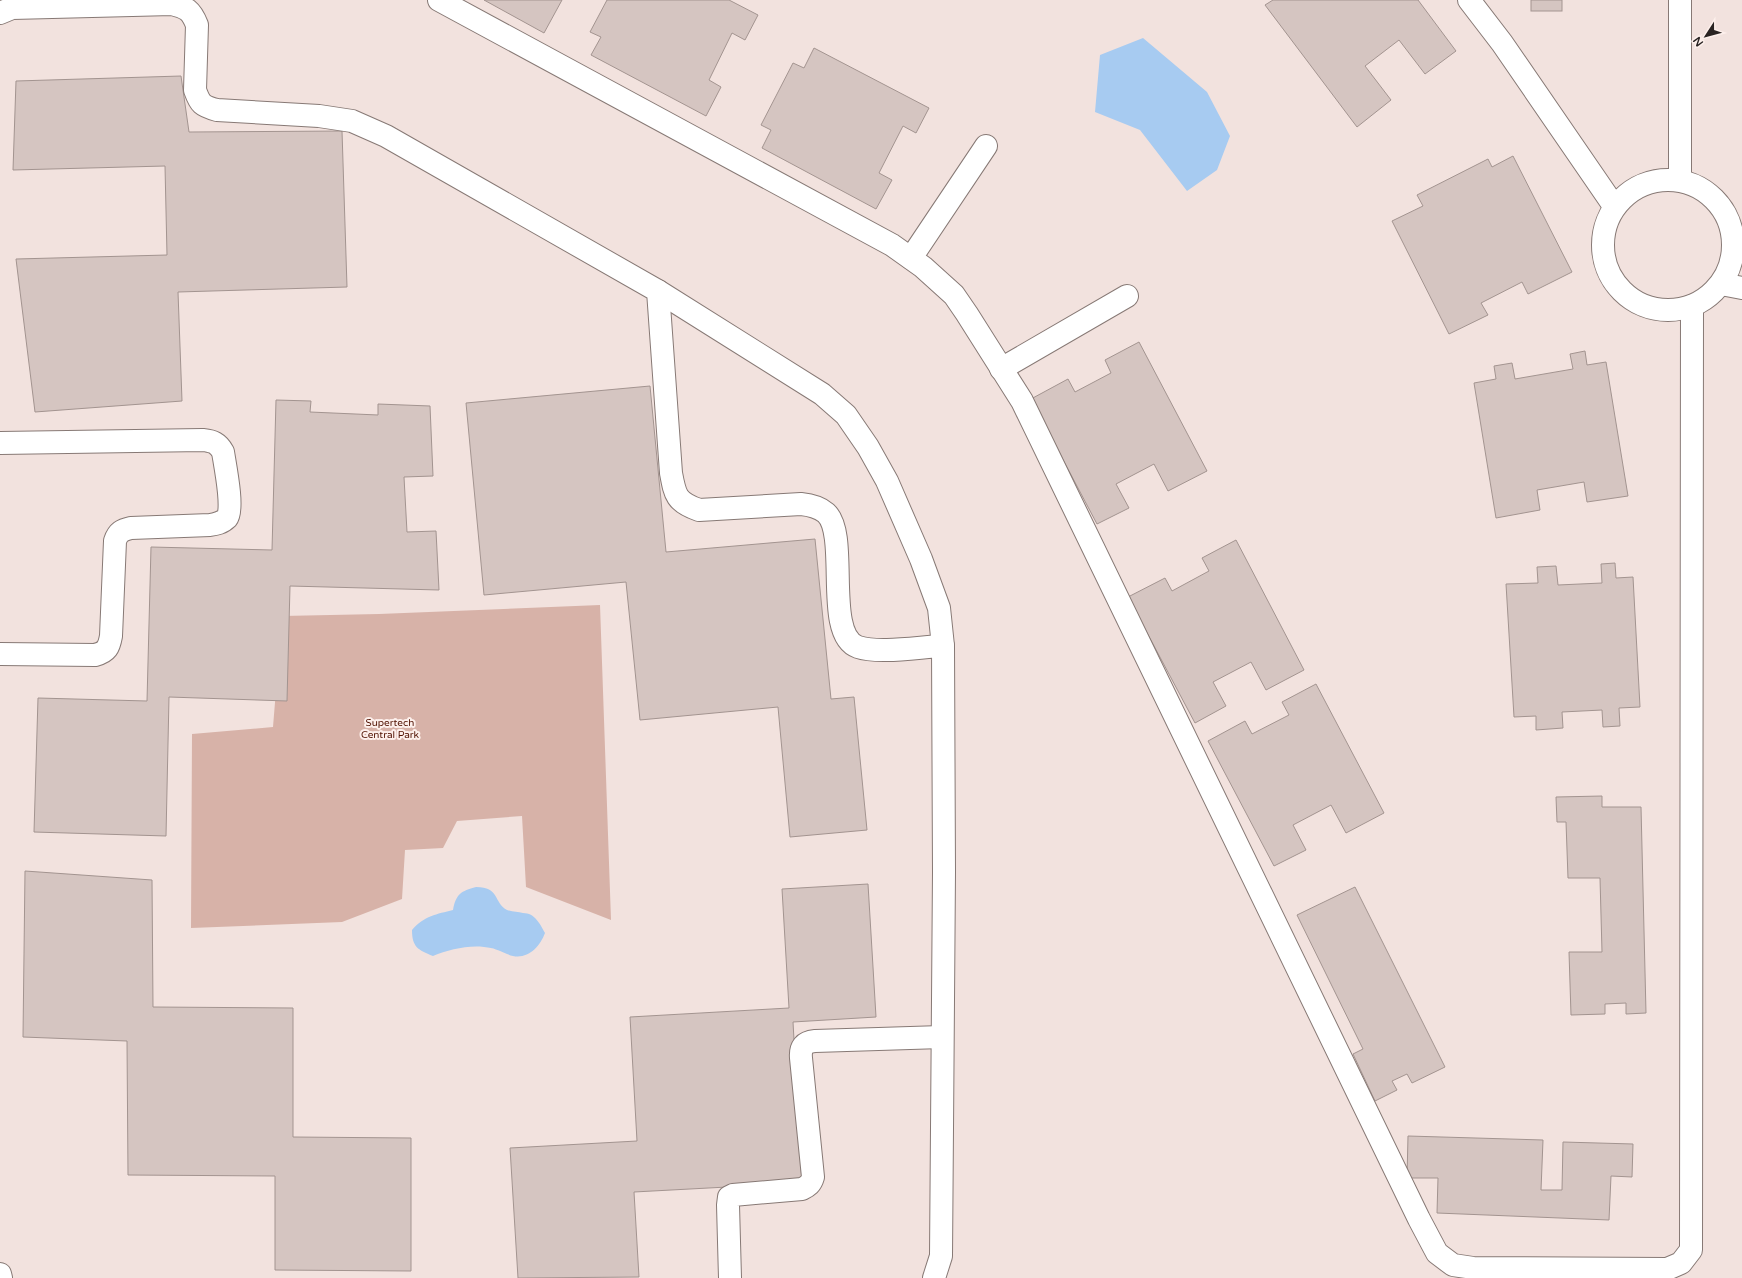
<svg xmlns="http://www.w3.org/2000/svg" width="1742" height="1278" viewBox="0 0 1742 1278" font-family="'Varela Round',sans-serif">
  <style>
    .green { fill: #d7b2a8 }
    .water { fill: #a7cbf1 }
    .building { fill: #d5c5c1; stroke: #a39490 }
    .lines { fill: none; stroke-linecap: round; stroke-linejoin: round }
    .minor-casing { stroke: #877975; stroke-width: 24 }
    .minor { stroke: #fff; stroke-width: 22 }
    .labels { text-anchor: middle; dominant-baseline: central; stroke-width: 4; stroke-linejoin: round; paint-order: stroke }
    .park-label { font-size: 10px; fill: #501101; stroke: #fdf0ec }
  </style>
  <rect width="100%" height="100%" fill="#f2e2de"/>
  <polygon class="green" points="600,605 611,920 526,887 522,816 457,821 443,848 405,850 402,899 342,922 191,928 192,734 273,727 282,616 379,614"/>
  <g class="water">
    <polygon points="1143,38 1207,92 1230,136 1217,170 1187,191 1140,130 1095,112 1100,55"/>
    <path d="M476,887C500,887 493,902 507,910C513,912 518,912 523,913C535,913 540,924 545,933C539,949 525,962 507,954C497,950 495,948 484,947C467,945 448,950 433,956C418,950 412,947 412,930C424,916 437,914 453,910C456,894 461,891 476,887Z"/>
  </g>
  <g class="building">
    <polygon points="484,0 562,0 544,33"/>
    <polygon points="607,0 729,0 758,15 745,40 732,33 709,80 721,87 706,116 591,55 601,37 590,32"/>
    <polygon points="1273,0 1418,0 1456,51 1425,74 1399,40 1365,66 1391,100 1357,127 1265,5"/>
    <rect x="1531" y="0" width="31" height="11"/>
    <polygon points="814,48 929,108 916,133 903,126 879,173 892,180 876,209 762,148 771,130 761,125 793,63 804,68"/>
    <polygon points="181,76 189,132 342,131 347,287 178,292 182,401 35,412 16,259 167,255 165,166 13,170 16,81"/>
    <polygon points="1513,156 1572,272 1528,294 1522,282 1481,303 1488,315 1449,334 1392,221 1423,206 1417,195 1488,159 1492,167"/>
    <polygon points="1139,342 1207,471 1168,491 1154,464 1116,484 1129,508 1097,524 1031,399 1068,379 1075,392 1111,373 1105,360"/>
    <polygon points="1585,351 1587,365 1606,362 1628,496 1587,502 1584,482 1537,490 1540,510 1496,518 1474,383 1496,379 1494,366 1512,363 1515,379 1573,369 1570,354"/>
    <polygon points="650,386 666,552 815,539 831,699 854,697 867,830 790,837 778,707 640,720 626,582 484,595 466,403"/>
    <polygon points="276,400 311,401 310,412 378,415 378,404 430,406 433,476 404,477 407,532 436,531 439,590 290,586 287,701 169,697 166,836 34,832 38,698 147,701 151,547 272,550"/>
    <polygon points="1236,540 1304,670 1266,690 1251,662 1213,682 1226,706 1195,723 1128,597 1165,578 1172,591 1209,571 1202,558"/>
    <polygon points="1615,563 1616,578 1633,577 1640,707 1619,708 1620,726 1603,727 1602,710 1562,712 1563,728 1536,730 1536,716 1514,717 1506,584 1538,583 1537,567 1556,566 1558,585 1602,583 1601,564"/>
    <polygon points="1316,684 1384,813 1346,833 1331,805 1293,825 1306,850 1274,866 1208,741 1245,721 1252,734 1289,715 1282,702"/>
    <polygon points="1602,796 1602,807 1641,807 1646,1013 1626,1014 1626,1003 1605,1004 1605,1014 1571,1015 1569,952 1602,952 1600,878 1568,878 1566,822 1557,822 1556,797"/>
    <polygon points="25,871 152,880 153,1007 293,1008 293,1137 411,1138 411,1271 275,1270 275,1176 128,1175 127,1041 23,1037"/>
    <polygon points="868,884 876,1017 793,1022 802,1183 634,1192 639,1277 518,1278 510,1148 637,1141 630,1017 789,1008 782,889"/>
    <polygon points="1355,887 1445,1067 1412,1083 1407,1074 1392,1081 1397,1090 1375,1101 1353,1054 1363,1049 1297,915"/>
    <polygon points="1408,1136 1543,1140 1541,1190 1562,1190 1563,1142 1633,1144 1632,1177 1611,1176 1609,1220 1437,1213 1438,1178 1407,1178"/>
  </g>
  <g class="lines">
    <defs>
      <g id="minor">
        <polyline points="439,0 892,245 923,267 954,295 967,314 1022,401 1419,1219 1437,1253 1453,1265 1473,1268 1667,1269 1681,1263 1691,1250 1692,306"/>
        <polyline points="1469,0 1502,43 1614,206"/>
        <polyline points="1680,0 1680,180"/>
        <path d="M0,13L12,8L172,4C187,8 191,10 197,25L195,90C200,104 202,106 217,110L319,116L352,121L386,136L658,291L671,473C675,495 676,502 699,510L801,504C811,505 819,507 826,513C850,535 823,635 858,647C879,654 919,647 943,646L944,872L941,1256L934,1278"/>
        <circle cx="1668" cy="245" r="65"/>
        <polyline points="911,258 986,146"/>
        <polyline points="1721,284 1742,288"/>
        <polyline points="658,291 822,394 846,415 868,447 887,481 921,559 939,608 943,646"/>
        <polyline points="1001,369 1127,296"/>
        <path d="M0,443L203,440C213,441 218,443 223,452C225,465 234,510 227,518C222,523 216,524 210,525L131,528C122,530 118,532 115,541L111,636C109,647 107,652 95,655L0,654"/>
        <polyline points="0,1274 1,1278"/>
        <path d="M730,1278L728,1205L729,1197L733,1195L802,1189C808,1186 811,1184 813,1177L801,1058C800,1047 804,1042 815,1041L942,1037"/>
      </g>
    </defs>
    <use href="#minor" class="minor-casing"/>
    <use href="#minor" class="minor"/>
  </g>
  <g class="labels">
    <g class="park-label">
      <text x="390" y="723">Supertech<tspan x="390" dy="12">Central Park</tspan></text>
    </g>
  </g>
  <g transform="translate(1706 36) rotate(234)" stroke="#fdf0ec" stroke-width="3" paint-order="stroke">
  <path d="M0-3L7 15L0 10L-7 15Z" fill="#292322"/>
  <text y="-6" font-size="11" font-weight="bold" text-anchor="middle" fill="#292322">N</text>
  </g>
</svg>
